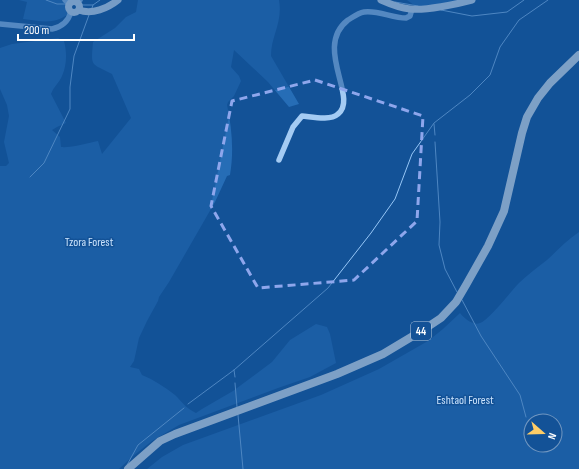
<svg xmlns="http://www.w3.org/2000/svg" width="579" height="469" viewBox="0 0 579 469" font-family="'Sofia Sans Condensed',sans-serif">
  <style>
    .green { fill: #266db6; fill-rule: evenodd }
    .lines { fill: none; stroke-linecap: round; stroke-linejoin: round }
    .stream { stroke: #96c6f6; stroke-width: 1 }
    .minor { stroke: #a4cbf3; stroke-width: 5.5 }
    .major { stroke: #f0f6ff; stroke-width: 7 }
    .highway { stroke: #fff; stroke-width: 8 }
    .marked { fill: none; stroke: #8ea6ec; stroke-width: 3; stroke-dasharray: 8 5; stroke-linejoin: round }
    .labels { text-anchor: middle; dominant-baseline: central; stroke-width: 3; stroke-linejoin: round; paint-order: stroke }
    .shield { fill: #135297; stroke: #b8cbe0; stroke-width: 1 }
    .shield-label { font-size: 11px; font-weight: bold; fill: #fff }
    .park-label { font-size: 12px; fill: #cce4fd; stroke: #135297 }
  </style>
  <rect width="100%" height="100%" fill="#135297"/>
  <g class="green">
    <path d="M19,0H62L66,2L68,14C55,25 40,21 23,19L27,2Z"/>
    <path d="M138,0H279C283,23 271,35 271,56L299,104L289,107L268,82L234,50L231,67L239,76L241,81L234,96L228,102L227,105C232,128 234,152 230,175L227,176L215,202L169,282L159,297L158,301L147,321L139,338L134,361L130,367L139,369L142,375C154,380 165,387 175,395C182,402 187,409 196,413L202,409L233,391L272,362L290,340L316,324L327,327L330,334L336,363L310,377L278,388L179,425L152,441L133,456L119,469H0V166H6L9,163L4,142L9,116L7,105L0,89V48L12,44L58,38L64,41C67,52 67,65 62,76C59,83 54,86 51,94L66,123L57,127L52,130L60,137L61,147C71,148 88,143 98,141L102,154L131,118L112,74C90,63 91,67 93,42L115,28L126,17L136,12Z"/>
    <polygon points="407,0 462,0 418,8"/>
    <path d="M579,232V469H147L162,457L183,445L321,395L379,369L428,341L443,329L460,313C464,318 473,326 480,323C489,320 511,291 519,283C527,275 537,268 547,260C558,250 567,240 579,232ZM531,421H555V445H531Z"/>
  </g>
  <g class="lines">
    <g class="stream">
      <polyline points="46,0 57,4 67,4"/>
      <polyline points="395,2 418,6"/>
      <polyline points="80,5 93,5 100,0"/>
      <polyline points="92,8 93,5"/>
      <polyline points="441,10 472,16 507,12 524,0"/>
      <polyline points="434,124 435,135"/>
      <polyline points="435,142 440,222 439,245 445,269 457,292"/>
      <polyline points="30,177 44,163 70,109 70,87 74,56 89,15"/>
      <polyline points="462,300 481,336 520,395 526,417"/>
      <polyline points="234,370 235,377"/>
      <polyline points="235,383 237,407"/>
      <polyline points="188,404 234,370 328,288 371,233 395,199 412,154 434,123 470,95 490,75 500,47 519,20 548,0"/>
      <polyline points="238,415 243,469"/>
      <polyline points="127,465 138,445 184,408"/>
    </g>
    <g class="minor">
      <polyline points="65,0 70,4"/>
      <polyline points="77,3 80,0"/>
      <path d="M0,24L52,29C62,27 68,22 71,12"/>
      <path d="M279,160L293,127L302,116C313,117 330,121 338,114C359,98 313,47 348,20C353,17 358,13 364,12C378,10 392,18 406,18L410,16L412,9"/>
    </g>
    <g class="major">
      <path d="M381,0C390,4 400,8 410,9C425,11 457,4 472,0"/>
      <circle cx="74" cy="7" r="5.5"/>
      <path d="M79,10C92,15 108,8 118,0"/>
    </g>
    <polyline class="highway" points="128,469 160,441 175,434 337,374 383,354 423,330 441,318 456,302 466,285 488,246 504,211 522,133 527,117 538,98 550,83 579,55"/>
  </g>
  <path d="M0 0H579V469H0ZM315,80L423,116L417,221L354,280L258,288L211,206L232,101Z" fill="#135297" fill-opacity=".55" fill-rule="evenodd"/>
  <path class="marked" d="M315,80L423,116L417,221L354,280L258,288L211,206L232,101Z"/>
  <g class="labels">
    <rect class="shield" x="411" y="322" width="20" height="18" rx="3"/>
    <g class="shield-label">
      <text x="421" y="331">44</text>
    </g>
    <g class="park-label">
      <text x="89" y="242">Tzora Forest</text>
      <text x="465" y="400">Eshtaol Forest</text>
    </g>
  </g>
  <g transform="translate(543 433) rotate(110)"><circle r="19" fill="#135297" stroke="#7197c1"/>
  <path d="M0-3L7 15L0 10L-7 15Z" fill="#ffcd66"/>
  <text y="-6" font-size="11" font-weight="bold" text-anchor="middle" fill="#ffffff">N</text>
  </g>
  <path d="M18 34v6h116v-6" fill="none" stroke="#ffffff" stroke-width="2"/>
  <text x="24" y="34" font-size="12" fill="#ffffff" stroke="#135297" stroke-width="3" paint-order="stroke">200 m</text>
</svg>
